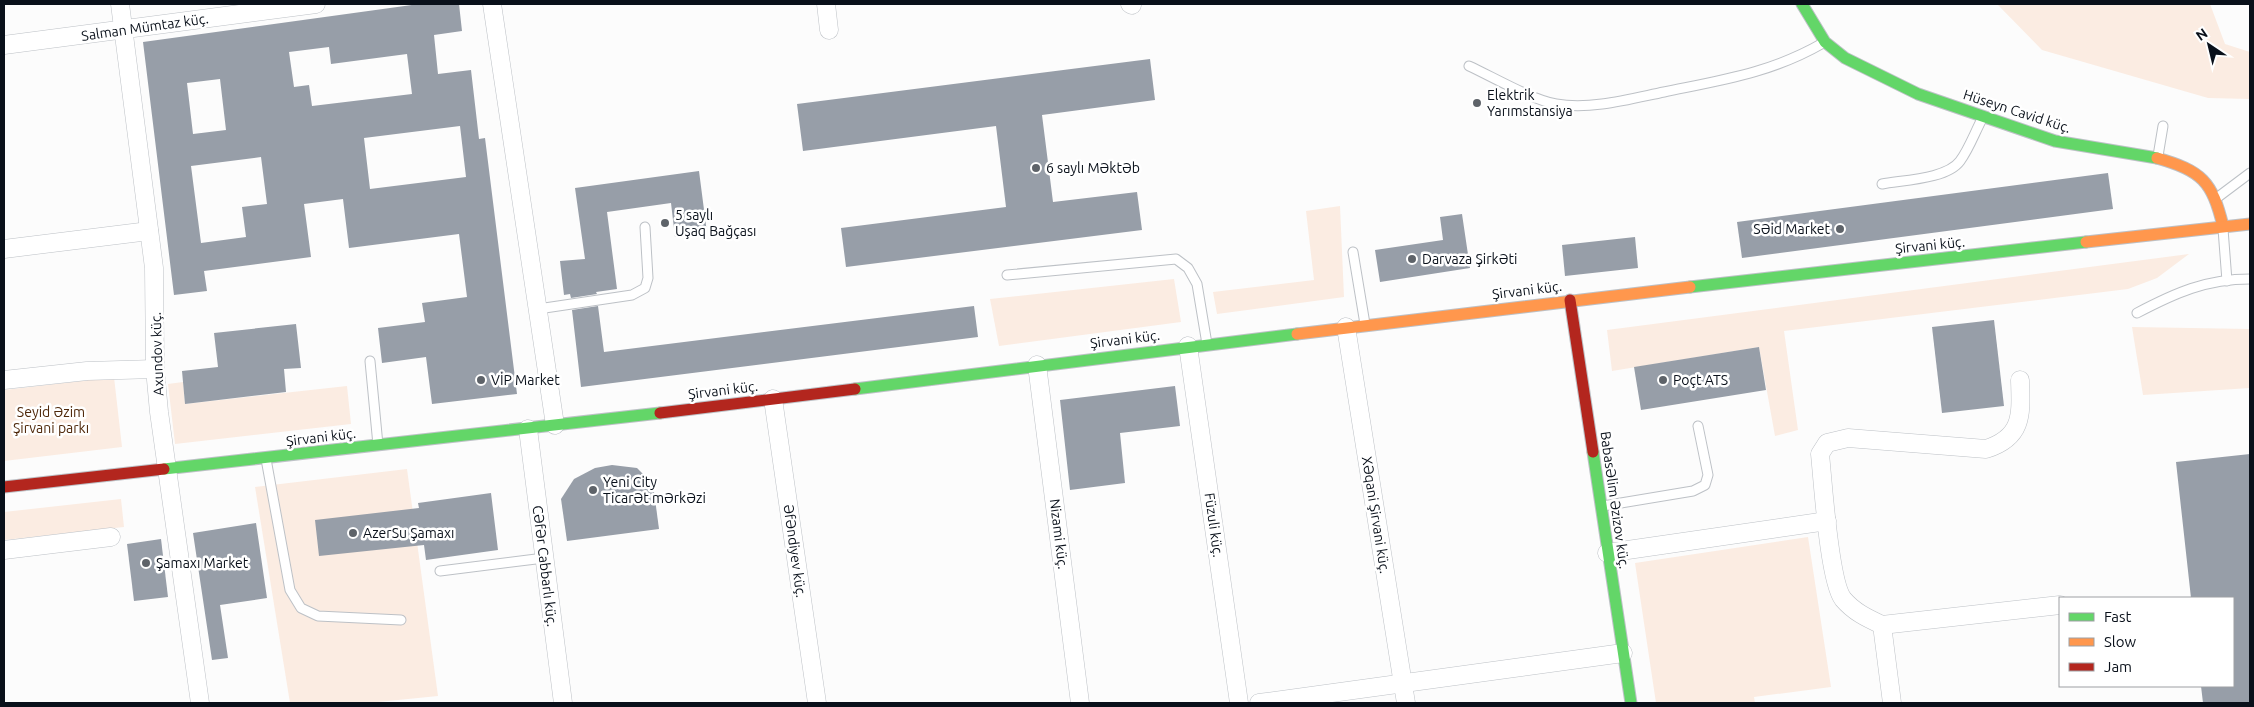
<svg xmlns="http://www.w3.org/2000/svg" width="2254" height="707" viewBox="0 0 2254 707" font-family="Ubuntu,sans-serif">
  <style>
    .green { fill: #fbece2 }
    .building { fill: #979ea8; fill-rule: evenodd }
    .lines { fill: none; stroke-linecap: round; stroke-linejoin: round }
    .lane-casing { stroke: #bdc1c6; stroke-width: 11 }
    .street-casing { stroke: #bdc1c6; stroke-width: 19 }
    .fast-casing { stroke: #bdc1c6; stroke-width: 13 }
    .slow-casing { stroke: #bdc1c6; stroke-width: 13 }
    .jam-casing { stroke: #bdc1c6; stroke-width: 13 }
    .lane { stroke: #fff; stroke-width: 9 }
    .street { stroke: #fff; stroke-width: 18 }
    .fast { stroke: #63d668; stroke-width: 11 }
    .slow { stroke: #ff974d; stroke-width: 11 }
    .jam { stroke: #b3261e; stroke-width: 11 }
    .poi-dot { fill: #5e6369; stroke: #fff; stroke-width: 2 }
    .labels { text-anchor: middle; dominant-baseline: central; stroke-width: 5; stroke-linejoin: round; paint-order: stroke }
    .street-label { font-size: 14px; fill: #09101a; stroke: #fff }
    .poi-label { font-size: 14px; fill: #09101a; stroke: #fff; text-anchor: start }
    .park-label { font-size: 14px; fill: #4f280a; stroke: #fff }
  </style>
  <rect width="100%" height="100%" fill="#fcfcfc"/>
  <g class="green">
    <polygon points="1997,4 2210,4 2225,44 2250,52 2250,99 2208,98 2042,50"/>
    <polygon points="1340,206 1344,297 1217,314 1213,292 1314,280 1306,211"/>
    <polygon points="2189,254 2157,278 2128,289 1784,331 1798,430 1775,436 1759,347 1612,371 1607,330"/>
    <polygon points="1174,279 1181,322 999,346 990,299"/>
    <polygon points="2132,327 2250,329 2250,388 2143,395"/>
    <polygon points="114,377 122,447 4,461 4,390"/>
    <polygon points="183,382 185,404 347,386 351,424 175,444 168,384"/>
    <polygon points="407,469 438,696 368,703 290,703 255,487"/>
    <polygon points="121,499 124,527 4,540 4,512"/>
    <polygon points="1808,537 1831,687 1754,697 1755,703 1656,703 1635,563"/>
  </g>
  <g class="building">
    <path d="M419,4H459L462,31L434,35L438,74L471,70L479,139L485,138L517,394L432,404L426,357L382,363L378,328L425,322L422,303L467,297L459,234L349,248L343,199L304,204L311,257L204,271L207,291L174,295L143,42ZM329,47L331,64L407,54L412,94L312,106L309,85L294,87L289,52ZM220,79L226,130L193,134L187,83ZM460,126L466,177L370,189L364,138ZM261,157L267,204L242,207L246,237L201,243L191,166Z"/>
    <polygon points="1150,59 1155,100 1042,115 1053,202 1137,192 1142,230 846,267 841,228 1006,207 996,126 803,151 797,104"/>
    <polygon points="699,171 707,233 675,237 671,203 607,212 617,289 596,292 597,294 571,298 570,294 564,295 560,261 585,259 575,188"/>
    <polygon points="2108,173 2113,209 1742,258 1737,222"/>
    <polygon points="1462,214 1470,268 1380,282 1375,250 1443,240 1440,217"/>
    <polygon points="1635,237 1638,268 1565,276 1562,245"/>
    <polygon points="598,306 604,352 974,306 978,337 581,387 572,310"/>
    <polygon points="1994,320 2004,406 1942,413 1932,327"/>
    <polygon points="296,324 301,368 284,369 286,392 185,404 182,371 218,367 214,333"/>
    <polygon points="1759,347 1766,390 1641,410 1634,367"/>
    <polygon points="1175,386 1180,426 1120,433 1125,483 1070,490 1060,400"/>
    <polygon points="2250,454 2250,703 2203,703 2201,686 2233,686 2233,598 2191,598 2176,462"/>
    <polygon points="612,465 637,468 653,484 659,529 567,541 561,499 574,479 595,468"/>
    <polygon points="491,493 498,550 426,560 424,545 319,556 315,520 419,508 418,503"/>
    <polygon points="256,523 267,598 220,605 228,658 212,660 193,533"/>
    <polygon points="161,539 168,597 134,601 127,544"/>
  </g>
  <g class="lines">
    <defs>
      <g id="lane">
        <path d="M1469,66C1493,77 1530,99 1556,104C1591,110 1630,99 1664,92C1722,80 1771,73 1823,43"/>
        <polyline points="2158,156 2163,126"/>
        <path d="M1882,184C1903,180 1947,179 1960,161C1969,149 1975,132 1982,119"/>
        <polyline points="2218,197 2250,173"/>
        <polyline points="2223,229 2227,281"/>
        <polyline points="1353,252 1365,324"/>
        <polyline points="1007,275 1176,259 1188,268 1197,284 1207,344"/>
        <polyline points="538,309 632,295 645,288 648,278 645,227"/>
        <path d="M2137,313C2175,293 2206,279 2250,279"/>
        <polyline points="370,361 378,445"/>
        <polyline points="266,459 290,590 301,608 318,616 401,620"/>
        <polyline points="1603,506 1693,491 1705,485 1708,475 1698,426"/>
        <polyline points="440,571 544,558"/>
      </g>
      <g id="street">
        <polyline points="120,4 154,268 155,369 159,412 200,703"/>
        <polyline points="492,4 555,425"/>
        <polyline points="826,4 829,30"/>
        <polyline points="1130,4 1132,5"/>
        <polyline points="4,45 316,4"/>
        <polyline points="4,249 149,231"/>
        <polyline points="1346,327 1406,703"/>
        <polyline points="1188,346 1239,703"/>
        <polyline points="1037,365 1080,703"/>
        <polyline points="4,380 87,371 155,369"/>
        <polyline points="773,399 817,703"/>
        <polyline points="528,429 563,703"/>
        <polyline points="4,550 111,537"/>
        <polyline points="1607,553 1827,521"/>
        <polyline points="1882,625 2060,605"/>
        <polyline points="1259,703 1623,653"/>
        <path d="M1892,703L1882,625C1867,618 1854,612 1843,599C1829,581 1823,482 1820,454L1827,443L1848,438L1986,449C2024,437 2021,413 2020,380"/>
      </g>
      <g id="fast">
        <polyline points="1802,4 1825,42 1845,58 1918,94 2055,141 2157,158"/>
        <polyline points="1690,287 2086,242"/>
        <polyline points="855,389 1297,334"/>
        <polyline points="1593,452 1631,703"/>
        <polyline points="164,469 660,413"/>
      </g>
      <g id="slow">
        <path d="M2157,158C2202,171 2212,181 2223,226"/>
        <polyline points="2086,242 2250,224"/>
        <polyline points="1297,334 1690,287"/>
      </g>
      <g id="jam">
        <polyline points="1570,300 1593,452"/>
        <polyline points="660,413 855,389"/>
        <polyline points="4,487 164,469"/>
      </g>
    </defs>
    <use href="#lane" class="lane-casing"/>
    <use href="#street" class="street-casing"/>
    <use href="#fast" class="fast-casing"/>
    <use href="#slow" class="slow-casing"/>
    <use href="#jam" class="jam-casing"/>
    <use href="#lane" class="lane"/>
    <use href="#street" class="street"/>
    <use href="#fast" class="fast"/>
    <use href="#slow" class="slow"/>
    <use href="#jam" class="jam"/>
  </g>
  <g class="poi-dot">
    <circle cx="1477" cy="103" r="5"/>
    <circle cx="1036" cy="168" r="5"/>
    <circle cx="665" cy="223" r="5"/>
    <circle cx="1840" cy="229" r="5"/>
    <circle cx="1412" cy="259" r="5"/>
    <circle cx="481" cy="380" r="5"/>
    <circle cx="1663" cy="380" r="5"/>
    <circle cx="593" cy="490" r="5"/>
    <circle cx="353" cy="533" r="5"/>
    <circle cx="146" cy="563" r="5"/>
  </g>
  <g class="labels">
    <g class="street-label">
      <text transform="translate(145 27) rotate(-8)">Salman Mümtaz küç.</text>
      <text transform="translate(2017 111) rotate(18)">Hüseyn Cavid küç.</text>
      <text transform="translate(1930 245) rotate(-6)">Şirvani küç.</text>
      <text transform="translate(1527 290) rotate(-7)">Şirvani küç.</text>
      <text transform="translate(1125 339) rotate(-7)">Şirvani küç.</text>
      <text transform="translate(157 354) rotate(-92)">Axundov küç.</text>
      <text transform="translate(723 390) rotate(-7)">Şirvani küç.</text>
      <text transform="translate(321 437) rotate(-7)">Şirvani küç.</text>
      <text transform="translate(1615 500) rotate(82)">Babasəlim Əzizov küç.</text>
      <text transform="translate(1376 515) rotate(81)">Xəqani Şirvani küç.</text>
      <text transform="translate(1214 525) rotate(82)">Füzuli küç.</text>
      <text transform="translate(1059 534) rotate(83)">Nizami küç.</text>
      <text transform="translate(795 551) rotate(82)">Əfəndiyev küç.</text>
      <text transform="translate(545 566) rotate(83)">Cəfər Cabbarlı küç.</text>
    </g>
    <g class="poi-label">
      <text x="1487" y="95">Elektrik<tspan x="1487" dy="16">Yarımstansiya</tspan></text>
      <text x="1046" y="168">6 saylı Məktəb</text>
      <text x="675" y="215">5 saylı<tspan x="675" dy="16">Uşaq Bağçası</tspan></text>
      <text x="1830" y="229" text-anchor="end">Səid Market</text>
      <text x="1422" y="259">Darvaza Şirkəti</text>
      <text x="491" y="380">VİP Market</text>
      <text x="1673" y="380">Poçt ATS</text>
      <text x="603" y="482">Yeni City<tspan x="603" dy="16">Ticarət mərkəzi</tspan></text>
      <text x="363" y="533">AzerSu Şamaxı</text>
      <text x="156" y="563">Şamaxı Market</text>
    </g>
    <g class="park-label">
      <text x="51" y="412">Seyid Əzim<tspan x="51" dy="16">Şirvani parkı</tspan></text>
    </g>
  </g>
  <rect width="2254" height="707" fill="none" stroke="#09101a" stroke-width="10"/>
  <rect x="2059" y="597" width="175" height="90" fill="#ffffff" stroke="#9d9fa3"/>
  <rect x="2069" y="613" width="25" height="8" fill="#63d668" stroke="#9d9fa3"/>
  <text x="2104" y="622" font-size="15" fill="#09101a">Fast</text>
  <rect x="2069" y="638" width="25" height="8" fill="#ff974d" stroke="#9d9fa3"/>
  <text x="2104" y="647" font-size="15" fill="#09101a">Slow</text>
  <rect x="2069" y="663" width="25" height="8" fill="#b3261e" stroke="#9d9fa3"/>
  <text x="2104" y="672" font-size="15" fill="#09101a">Jam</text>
  <g transform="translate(2209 45) rotate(325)" stroke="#ffffff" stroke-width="4" paint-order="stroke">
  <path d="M0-4L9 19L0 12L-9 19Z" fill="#09101a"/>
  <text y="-8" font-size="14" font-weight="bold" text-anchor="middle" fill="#09101a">N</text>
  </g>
</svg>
